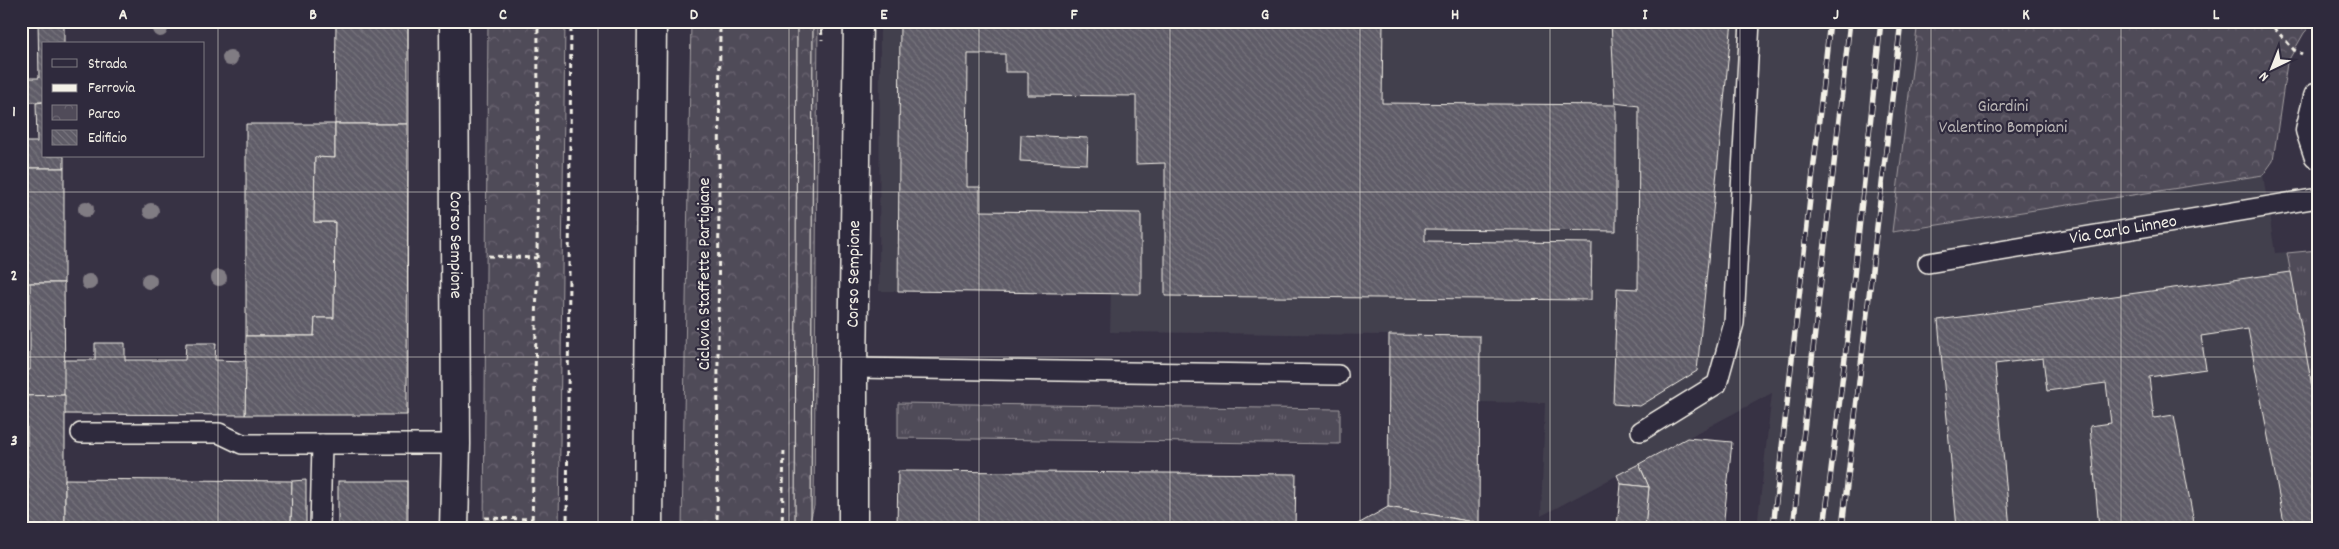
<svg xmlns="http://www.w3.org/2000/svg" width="2339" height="549" viewBox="0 0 2339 549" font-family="Dekko,sans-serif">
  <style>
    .built { fill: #433f4e }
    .grass { fill: url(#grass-tufts); stroke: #a29ea0 }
    .park { fill: url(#park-crowns); stroke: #a29ea0 }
    .building { fill: url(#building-back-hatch); stroke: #f4f1e8 }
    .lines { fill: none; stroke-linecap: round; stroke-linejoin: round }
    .service-casing { stroke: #f4f1e8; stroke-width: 22 }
    .minor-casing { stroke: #f4f1e8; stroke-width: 31 }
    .secondary-casing { stroke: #f4f1e8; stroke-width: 31 }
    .path { stroke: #f4f1e8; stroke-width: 3; stroke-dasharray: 5 4; stroke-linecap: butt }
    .service { stroke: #2f2a3d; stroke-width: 19 }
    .minor { stroke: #2f2a3d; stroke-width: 28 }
    .secondary { stroke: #2f2a3d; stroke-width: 28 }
    .tram { stroke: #f4f1e8; stroke-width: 1 }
    .rail-casing { stroke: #f4f1e8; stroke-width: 5.5 }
    .rail { stroke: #2f2a3d; stroke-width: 4; stroke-dasharray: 11; stroke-linecap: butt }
    .tree { fill: #807b83 }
    .grid { fill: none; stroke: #f4f1e8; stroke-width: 1; stroke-opacity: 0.55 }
    .labels { text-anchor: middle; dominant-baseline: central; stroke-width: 4.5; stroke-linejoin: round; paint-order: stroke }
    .park-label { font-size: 18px; fill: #bbb7b6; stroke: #2f2a3d }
    .street-label { font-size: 18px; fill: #f4f1e8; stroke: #2f2a3d }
    .neatline { fill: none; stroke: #f4f1e8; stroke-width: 2 }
    .grid-label { font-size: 16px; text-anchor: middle; font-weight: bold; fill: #f4f1e8 }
  </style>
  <defs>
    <pattern id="grass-tufts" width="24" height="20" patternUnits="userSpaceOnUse" patternTransform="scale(1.25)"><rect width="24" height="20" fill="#504b59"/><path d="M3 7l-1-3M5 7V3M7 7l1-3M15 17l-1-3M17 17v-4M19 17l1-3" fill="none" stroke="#6a6571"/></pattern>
    <pattern id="park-crowns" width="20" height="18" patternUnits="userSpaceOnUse" patternTransform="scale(1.25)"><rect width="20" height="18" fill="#504b59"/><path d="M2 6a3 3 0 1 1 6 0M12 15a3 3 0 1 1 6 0" fill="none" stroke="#6a6571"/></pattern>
    <pattern id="building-back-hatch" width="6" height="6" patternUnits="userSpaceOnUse" patternTransform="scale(1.25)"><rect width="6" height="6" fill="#5f5c67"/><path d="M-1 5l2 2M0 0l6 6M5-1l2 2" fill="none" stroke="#77747d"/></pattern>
  </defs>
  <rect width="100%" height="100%" fill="#373244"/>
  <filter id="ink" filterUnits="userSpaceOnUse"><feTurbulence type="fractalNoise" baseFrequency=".02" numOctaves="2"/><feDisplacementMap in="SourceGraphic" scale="10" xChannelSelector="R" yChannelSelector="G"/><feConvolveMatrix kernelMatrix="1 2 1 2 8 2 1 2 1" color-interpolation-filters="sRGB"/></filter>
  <g filter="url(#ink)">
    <polygon class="built" points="880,21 1918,21 1892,232 2263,175 2275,253 2318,250 2318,528 1757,528 1772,393 1541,516 1545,403 1480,402 1480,336 1110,332 1111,291 879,291"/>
    <g class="grass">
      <polygon points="2318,250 2318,419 2287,253"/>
      <polygon points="898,403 1340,409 1340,444 898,438"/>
    </g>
    <g class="park">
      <polygon points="488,21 565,21 559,528 484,528"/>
      <polygon points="691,21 818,21 814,506 808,528 682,528"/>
      <polygon points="1918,21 2315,21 2304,33 2287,63 2273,161 2263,175 1892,232"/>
    </g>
    <g class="building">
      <polygon points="38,21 64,21 64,44 44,44 44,102 21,102 21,78 39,78"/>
      <polygon points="336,21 408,21 408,124 335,124"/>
      <polygon points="900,21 1383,21 1382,103 1616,105 1616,231 1425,229 1425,241 1592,243 1591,300 1165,296 1165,163 1136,164 1136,96 1028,95 1028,72 1005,72 1005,54 968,54 967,187 980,187 980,211 1141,213 1141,294 898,291"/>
      <polygon points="1611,21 1732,21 1697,371 1640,406 1613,404 1617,288 1638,289 1639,106 1615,103"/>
      <polygon points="44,102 44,156 64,156 64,168 21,168 21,142 37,142 36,103"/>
      <polygon points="246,124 335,124 335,158 315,157 314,222 335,222 334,318 315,318 314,336 246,336"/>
      <polygon points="335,124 408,124 407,415 245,415 246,336 314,336 315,318 334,318 335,222 314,222 315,157 335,158"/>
      <polygon points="1021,135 1088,138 1087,164 1020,161"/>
      <rect x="21" y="168" width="43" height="115"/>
      <polygon points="2291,272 2318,419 2318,528 2285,528 2248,329 2201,336 2206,369 2149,377 2154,418 2174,415 2195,528 2099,528 2090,426 2111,423 2106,383 2047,391 2043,358 1995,364 2010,528 1957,528 1938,320"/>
      <polygon points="30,283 64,283 65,395 21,396 21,370 30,370"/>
      <polygon points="1389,335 1480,336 1479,523 1388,507"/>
      <polygon points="95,343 125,343 125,360 185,360 186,343 216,343 215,360 246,361 245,415 64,414 64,360 95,360"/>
      <polygon points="65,395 65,528 21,528 21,519 28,519 27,427 21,427 21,396"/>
      <polygon points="1687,438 1732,442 1723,528 1673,528 1645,525 1649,487 1639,464"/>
      <polygon points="1639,464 1649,487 1621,484 1617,475"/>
      <polygon points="898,471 1296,474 1295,528 897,528"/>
      <polygon points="65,479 292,481 291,528 65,528"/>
      <polygon points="306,480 306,528 291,528 292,481"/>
      <rect x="338" y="481" width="69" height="47"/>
      <polygon points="1621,484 1649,487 1645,528 1617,528"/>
      <polygon points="1388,507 1479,523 1471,528 1351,528"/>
    </g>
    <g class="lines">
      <defs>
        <g id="service">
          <path id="s1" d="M1928,263L2318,198"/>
          <polyline points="853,368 1338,375"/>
          <polyline points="1641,431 1717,384 1734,323 1750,21"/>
          <polyline points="81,433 219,433 242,444 456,444"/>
          <polyline points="320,528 322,444"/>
        </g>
        <g id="minor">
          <path id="s2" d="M454,21L456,444L454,528"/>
          <polyline points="2318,97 2310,130 2318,154"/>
          <path id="s3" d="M853,528V368L858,21"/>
        </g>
        <polyline id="secondary" points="648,528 652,21"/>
      </defs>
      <use href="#service" class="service-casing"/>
      <use href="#minor" class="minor-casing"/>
      <use href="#secondary" class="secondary-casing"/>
      <g class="path">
        <polyline points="821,21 822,40"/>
        <polyline points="2268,21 2294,50 2302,54"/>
        <polyline points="488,256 537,258"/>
        <polyline points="485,518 532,519"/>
        <polyline points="532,528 537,280 538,21"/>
        <polyline points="567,528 571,21"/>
        <polyline points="717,528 720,21"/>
        <polyline points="782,528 784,449"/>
      </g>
      <use href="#service" class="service"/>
      <use href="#minor" class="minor"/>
      <use href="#secondary" class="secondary"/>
      <g class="tram">
        <polyline points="795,528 797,21"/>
        <polyline points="811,528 813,21"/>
      </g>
      <defs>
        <g id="rail">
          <polyline points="1773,528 1830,21"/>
          <polyline points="1793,528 1850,21"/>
          <polyline points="1824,528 1848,333 1881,21"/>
          <polyline points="1842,528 1901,21"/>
        </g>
      </defs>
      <use href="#rail" class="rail-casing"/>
      <use href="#rail" class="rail"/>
    </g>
    <g class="tree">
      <circle cx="160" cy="29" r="8"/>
      <circle cx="230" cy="58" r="8"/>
      <circle cx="86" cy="209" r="8"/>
      <circle cx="151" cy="211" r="8"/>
      <circle cx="219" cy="278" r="8"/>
      <circle cx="149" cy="281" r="8"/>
      <circle cx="89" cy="282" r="8"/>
    </g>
  </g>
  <path class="grid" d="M218,21V528M408,21V528M598,21V528M789,21V528M979,21V528M1170,21V528M1360,21V528M1550,21V528M1740,21V528M1931,21V528M2121,21V528M21,192H2318M21,357H2318"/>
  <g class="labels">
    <g class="park-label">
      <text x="2003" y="107">Giardini<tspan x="2003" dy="21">Valentino Bompiani</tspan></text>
    </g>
    <g class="street-label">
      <text stroke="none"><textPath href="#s1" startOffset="198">Via Carlo Linneo</textPath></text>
      <text stroke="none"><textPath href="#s2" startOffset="224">Corso Sempione</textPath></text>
      <text transform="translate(705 274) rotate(-90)">Ciclovia Staffette Partigiane</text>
      <text stroke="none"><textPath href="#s3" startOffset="254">Corso Sempione</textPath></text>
    </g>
  </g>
  <rect width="2339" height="549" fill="none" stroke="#2f2a3d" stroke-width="55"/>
  <rect x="42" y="42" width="162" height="115" fill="#2f2a3d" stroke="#7e7a81"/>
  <rect x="52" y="59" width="25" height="8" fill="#2f2a3d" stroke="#7e7a81"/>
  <text x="88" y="68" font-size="15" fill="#f4f1e8">Strada</text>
  <rect x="52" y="84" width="25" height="8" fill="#f4f1e8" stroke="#7e7a81"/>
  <text x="88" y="92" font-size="15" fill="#f4f1e8">Ferrovia</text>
  <rect x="52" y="105" width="25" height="15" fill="url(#park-crowns)" stroke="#7e7a81"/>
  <text x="88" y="118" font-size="15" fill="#f4f1e8">Parco</text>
  <rect x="52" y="130" width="25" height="15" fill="url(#building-back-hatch)" stroke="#7e7a81"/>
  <text x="88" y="142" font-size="15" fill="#f4f1e8">Edificio</text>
  <g transform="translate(2272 68) rotate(223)" stroke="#2f2a3d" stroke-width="4" paint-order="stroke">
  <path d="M0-4L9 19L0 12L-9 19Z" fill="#f4f1e8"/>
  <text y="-8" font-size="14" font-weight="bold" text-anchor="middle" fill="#f4f1e8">N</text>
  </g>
  <rect x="28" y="28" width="2284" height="494" class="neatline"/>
  <g class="grid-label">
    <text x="123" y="19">A</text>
    <text x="313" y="19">B</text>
    <text x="503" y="19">C</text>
    <text x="694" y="19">D</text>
    <text x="884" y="19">E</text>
    <text x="1074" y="19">F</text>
    <text x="1265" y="19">G</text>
    <text x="1455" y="19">H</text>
    <text x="1645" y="19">I</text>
    <text x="1836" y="19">J</text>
    <text x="2026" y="19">K</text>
    <text x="2216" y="19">L</text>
    <text x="14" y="116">1</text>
    <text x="14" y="280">2</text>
    <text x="14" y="445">3</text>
  </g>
</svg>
